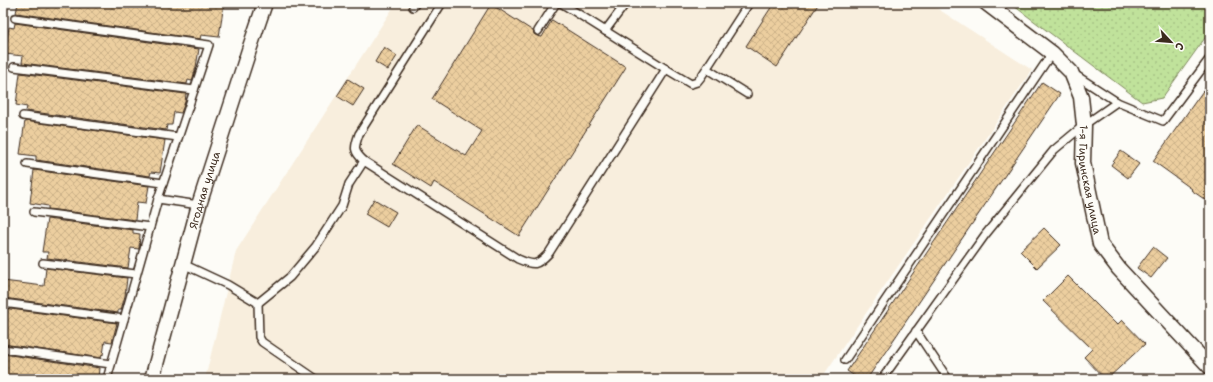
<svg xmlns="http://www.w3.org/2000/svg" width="1213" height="382" viewBox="0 0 1213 382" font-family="'Shantell Sans',sans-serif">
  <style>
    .built { fill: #f8eedd }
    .green { fill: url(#green-dots); stroke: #7e865c }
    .building { fill: url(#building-cross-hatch); stroke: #3b2a1e }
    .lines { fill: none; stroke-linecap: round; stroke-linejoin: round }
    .lane-casing { stroke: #3b2a1e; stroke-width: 10 }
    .street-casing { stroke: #3b2a1e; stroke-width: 17 }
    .lane { stroke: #fdfcf7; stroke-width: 7 }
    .street { stroke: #fdfcf7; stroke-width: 14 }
    .labels { text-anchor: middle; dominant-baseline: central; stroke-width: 3; stroke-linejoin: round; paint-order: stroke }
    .street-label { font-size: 11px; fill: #3b2a1e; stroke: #fdfcf7 }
  </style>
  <defs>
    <pattern id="green-dots" width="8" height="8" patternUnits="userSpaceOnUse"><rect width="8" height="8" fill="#c0e29b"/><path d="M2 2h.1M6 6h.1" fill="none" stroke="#a6c285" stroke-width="1.8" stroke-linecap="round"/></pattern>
    <pattern id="building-cross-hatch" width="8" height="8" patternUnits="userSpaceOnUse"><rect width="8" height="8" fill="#ecce9f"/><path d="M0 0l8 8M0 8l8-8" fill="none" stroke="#cbb188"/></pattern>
  </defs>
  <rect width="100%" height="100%" fill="#fdfcf7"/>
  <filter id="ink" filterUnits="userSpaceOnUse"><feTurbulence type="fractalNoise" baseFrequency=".025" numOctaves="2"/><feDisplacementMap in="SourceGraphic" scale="8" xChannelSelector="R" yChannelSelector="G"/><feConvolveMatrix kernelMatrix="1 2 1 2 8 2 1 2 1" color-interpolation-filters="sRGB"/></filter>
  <g filter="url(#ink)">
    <polygon class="built" points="396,3 929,3 1032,70 821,379 205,379 236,251"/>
    <polygon class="green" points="1010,3 1210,3 1210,31 1162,98 1142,102"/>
    <g class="building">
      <polygon points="18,3 224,3 219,37 201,35 200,39 16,13"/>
      <polygon points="774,3 819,3 777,67 746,46"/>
      <polygon points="491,4 533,31 534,34 537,36 542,37 552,20 626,67 519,236 434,182 431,188 393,164 417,125 466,156 482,131 432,99"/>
      <polygon points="15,23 199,49 196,67 192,81 188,80 187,84 22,63 23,56 5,54 9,27 14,28"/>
      <polygon points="384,47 397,56 388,70 375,62"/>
      <polygon points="20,73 186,94 185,102 181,113 174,112 172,125 167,125 166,130 26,111 27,107 16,105"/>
      <polygon points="348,79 364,89 353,106 337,96"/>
      <polygon points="1210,81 1210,203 1191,190 1192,189 1153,161"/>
      <polygon points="1042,82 1060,94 867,379 859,379 847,371"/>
      <polygon points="25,121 165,140 160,173 151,172 150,176 36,160 36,156 20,154"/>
      <polygon points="1121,151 1139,164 1128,178 1111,165"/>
      <polygon points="34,170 149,186 146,203 137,202 135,220 48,209 48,206 30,203"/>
      <polygon points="374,199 396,212 387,227 365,214"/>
      <polygon points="47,219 133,230 133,233 140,234 139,249 131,248 128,268 47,258 48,252 42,252"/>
      <polygon points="1044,228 1061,245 1037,268 1020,251"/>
      <polygon points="1153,247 1167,258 1151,278 1137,268"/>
      <polygon points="46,268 127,278 125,296 121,310 118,310 118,313 3,298 3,281 44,286"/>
      <polygon points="1068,276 1117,325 1122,320 1145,344 1107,379 1105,379 1084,357 1092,349 1043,301"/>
      <polygon points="3,308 117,323 115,331 112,342 105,341 103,355 102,354 101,358 3,344"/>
      <polygon points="3,354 100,368 99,379 3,379"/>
    </g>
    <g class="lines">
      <defs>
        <g id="lane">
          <path d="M442,3L359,134C354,148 353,151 364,161L518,259C534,266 537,266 549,253L666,69L561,3"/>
          <polyline points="413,7 416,3"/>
          <polyline points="15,18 209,45 158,199 107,379"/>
          <polyline points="538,31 556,3"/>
          <polyline points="605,31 626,3"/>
          <polyline points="14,67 194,90"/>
          <polyline points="666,69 691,84 697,82 701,77 749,3"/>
          <polyline points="707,69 747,94"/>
          <polyline points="1074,74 1117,102 1163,121 1210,58"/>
          <polyline points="23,116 178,137"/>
          <polyline points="27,164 163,183"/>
          <polyline points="158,199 199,205"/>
          <polyline points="34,212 150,227"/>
          <polyline points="43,263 136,274"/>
          <polyline points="183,264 228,285 258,303 290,277 316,246 342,206 349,184 364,161"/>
          <polyline points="3,303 124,319"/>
          <polyline points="258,303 259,337 262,342 316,379"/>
          <polyline points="916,331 948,379"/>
          <polyline points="3,349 111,364"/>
          <polyline points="845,360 1052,53"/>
          <polyline points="882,379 985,235 1054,150 1084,125 1117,102"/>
        </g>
        <g id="street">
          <path id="s1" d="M986,3L1052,53L1071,72L1081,97L1084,125L1083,163L1100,244L1119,269L1210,367"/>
          <path id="s2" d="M152,379L199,205L249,50L265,3"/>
        </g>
      </defs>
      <use href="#lane" class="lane-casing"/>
      <use href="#street" class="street-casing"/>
      <use href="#lane" class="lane"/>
      <use href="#street" class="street"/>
    </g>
  </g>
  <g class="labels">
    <g class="street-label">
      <text stroke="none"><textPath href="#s1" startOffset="220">1-я Гиринская улица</textPath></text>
      <text stroke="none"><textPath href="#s2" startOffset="196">Ягодная улица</textPath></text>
    </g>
  </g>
  <rect width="1213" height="382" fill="none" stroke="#fdfcf7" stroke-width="16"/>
  <rect x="8" y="8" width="1197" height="366" fill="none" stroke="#3b2a1e" stroke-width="1.5" filter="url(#ink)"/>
  <g transform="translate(1171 42) rotate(116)" stroke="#fdfcf7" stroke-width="3" paint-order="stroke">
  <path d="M0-3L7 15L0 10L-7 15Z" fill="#3b2a1e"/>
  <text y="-6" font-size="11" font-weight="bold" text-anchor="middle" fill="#3b2a1e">С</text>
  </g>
</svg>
